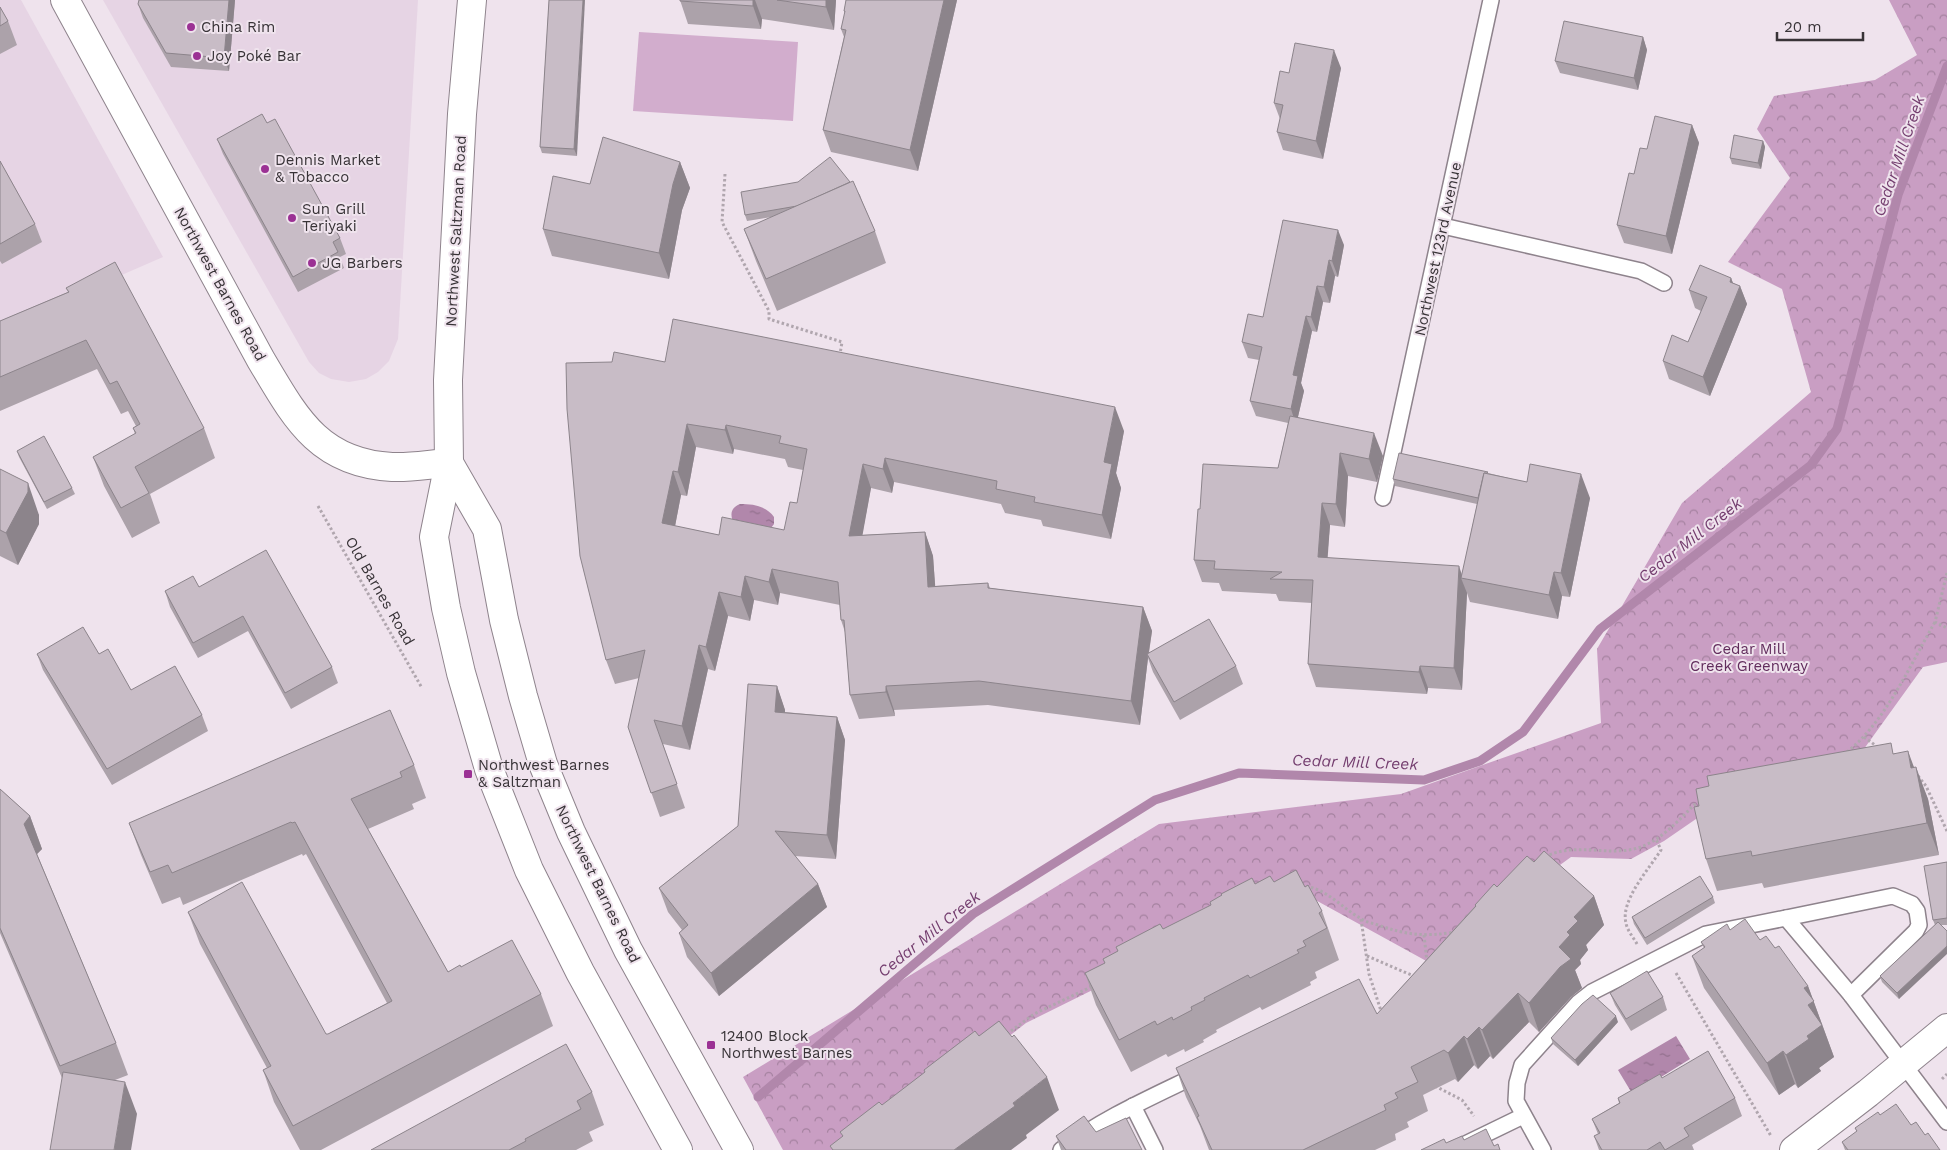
<svg xmlns="http://www.w3.org/2000/svg" width="1947" height="1150" viewBox="0 0 1947 1150" font-family="'Work Sans',sans-serif">
  <style>
    .built { fill: #e6d4e4 }
    .forest { fill: url(#forest-crowns) }
    .garden { fill: #d2adcd }
    .water { fill: url(#water-ripples) }
    .lines { fill: none; stroke-linecap: round; stroke-linejoin: round }
    .stream { stroke: #b187ab; stroke-width: 9 }
    .lane-casing { stroke: #8e838c; stroke-width: 18 }
    .street-casing { stroke: #8e838c; stroke-width: 30 }
    .secondary-casing { stroke: #8e838c; stroke-width: 30 }
    .path { stroke: #b0a6ae; stroke-width: 3; stroke-dasharray: 2.5 2.5; stroke-linecap: butt }
    .lane { stroke: #fff; stroke-width: 15 }
    .street { stroke: #fff; stroke-width: 28 }
    .secondary { stroke: #fff; stroke-width: 28 }
    .wall { fill: #aca2aa; fill-rule: evenodd }
    .shaded-wall { fill: #8c848b }
    .building { fill: #c8bcc6; stroke: #8c848b; fill-rule: evenodd }
    .poi-dot { fill: #9b3194; stroke: #efe3ed; stroke-width: 2 }
    .labels { text-anchor: middle; dominant-baseline: central; stroke-width: 4; stroke-linejoin: round; paint-order: stroke }
    .poi-label { font-size: 15px; fill: #383337; stroke: #efe3ed; text-anchor: start }
    .street-label { font-size: 15px; fill: #383337; stroke: #efe3ed }
    .park-label { font-size: 15px; fill: #622d5d; stroke: #efe3ed }
    .water-label { font-size: 16px; font-style: italic; fill: #743e6f; stroke: #efe3ed }
  </style>
  <defs>
    <pattern id="forest-crowns" width="20" height="18" patternUnits="userSpaceOnUse" patternTransform="scale(1.25)"><rect width="20" height="18" fill="#c99ec3"/><path d="M2 6a3 3 0 1 1 6 0M12 15a3 3 0 1 1 6 0" fill="none" stroke="#a4819f"/></pattern>
    <pattern id="water-ripples" width="26" height="14" patternUnits="userSpaceOnUse" patternTransform="scale(1.25)"><rect width="26" height="14" fill="#b187ab"/><path d="M2 4q2-2 4 0t4 0M15 11q2-2 4 0t4 0" fill="none" stroke="#916f8c"/></pattern>
  </defs>
  <rect width="100%" height="100%" fill="#efe3ed"/>
  <g class="built">
    <polygon points="0,0 21,0 163,257 0,328"/>
    <polygon points="103,0 418,0 398,339 389,361 378,372 366,379 349,382 331,379 319,373 309,362"/>
  </g>
  <polygon class="forest" points="1889,0 1947,0 1947,662 1923,667 1843,778 1725,799 1664,841 1631,859 1571,857 1516,897 1439,968 1310,897 1286,894 1026,1023 863,1150 783,1150 743,1077 1159,824 1401,794 1601,723 1597,649 1682,503 1811,392 1782,289 1728,262 1790,178 1757,129 1774,96 1875,80 1917,55"/>
  <polygon class="garden" points="639,32 798,42 793,121 633,111"/>
  <g class="water">
    <path d="M740,504C754,504 766,506 774,517V524L771,528L733,522C730,513 731,508 740,504Z"/>
    <polygon points="1676,1036 1690,1059 1645,1087 1636,1100 1618,1070"/>
  </g>
  <g class="lines">
    <polyline class="stream" points="758,1097 973,914 1155,800 1239,773 1424,780 1480,761 1523,732 1600,629 1811,465 1837,429 1898,195 1947,66"/>
    <defs>
      <g id="lane">
        <polyline points="1443,226 1641,271 1664,283"/>
        <polyline points="1383,498 1491,0"/>
        <polyline points="1786,918 1893,896 1912,904 1917,911 1919,925 1916,931 1851,995"/>
        <polyline points="1133,1106 1155,1150"/>
        <path d="M1061,1150C1103,1118 1152,1097 1199,1074"/>
        <polyline points="1453,1150 1523,1116"/>
        <polyline points="1543,1150 1516,1101 1517,1083 1522,1065 1578,1003 1592,992 1706,934 1786,918 1851,995 1947,1122"/>
      </g>
      <polyline id="street" points="1794,1150 1868,1093 1947,1028"/>
      <g id="secondary">
        <path d="M65,0L261,360C295,417 318,463 392,467C411,468 431,464 449,463"/>
        <polyline points="472,0 462,114 448,380 449,463 434,537 446,608 461,673 489,769 529,870 580,972 678,1150"/>
        <polyline points="449,463 487,529 504,620 523,696 543,764 571,832 628,950 739,1150"/>
      </g>
    </defs>
    <use href="#lane" class="lane-casing"/>
    <use href="#street" class="street-casing"/>
    <use href="#secondary" class="secondary-casing"/>
    <g class="path">
      <polyline points="725,174 722,222 769,311 769,319 842,342 840,354"/>
      <polyline points="318,506 422,688"/>
      <polyline points="1947,573 1935,622 1947,628"/>
      <polyline points="1864,737 1879,748"/>
      <path d="M1847,752C1886,721 1910,665 1935,622"/>
      <polyline points="1918,776 1926,786 1947,831"/>
      <path d="M1545,857C1572,843 1600,854 1628,850C1655,847 1676,823 1694,805L1701,802"/>
      <path d="M1306,887C1324,887 1345,910 1360,918C1365,922 1372,923 1378,925C1406,935 1426,937 1455,932"/>
      <polyline points="1361,919 1369,974 1382,1014"/>
      <polyline points="1424,935 1427,962"/>
      <path d="M1637,944C1633,937 1627,930 1626,923C1620,901 1649,869 1661,850L1656,839"/>
      <polyline points="1367,956 1416,977"/>
      <polyline points="1676,973 1771,1136"/>
      <polyline points="1007,1034 1034,1014 1093,986"/>
      <polyline points="1942,1079 1947,1074"/>
      <polyline points="1435,1086 1462,1100 1474,1116"/>
    </g>
    <use href="#lane" class="lane"/>
    <use href="#street" class="street"/>
    <use href="#secondary" class="secondary"/>
  </g>
  <g class="wall">
    <polygon points="139,0 235,0 229,71 171,67 143,18 138,4"/>
    <polygon points="549,0 577,156 542,153 540,147"/>
    <polygon points="680,0 836,0 834,30 762,19 761,29 688,24"/>
    <polygon points="846,0 957,0 918,171 831,152 823,130 844,37 841,29 845,14 844,11"/>
    <polygon points="0,7 8,21 17,45 0,54"/>
    <polygon points="1643,37 1647,50 1638,90 1560,73 1555,61"/>
    <polygon points="1341,68 1323,159 1283,150 1277,132 1280,119 1274,103 1289,73"/>
    <polygon points="267,123 340,238 346,254 340,257 344,268 298,292 223,154 217,139"/>
    <polygon points="1692,125 1699,143 1672,254 1624,243 1617,225 1634,174 1647,149"/>
    <polygon points="1763,141 1765,147 1761,169 1732,164 1730,158"/>
    <polygon points="0,161 35,224 42,242 2,264 0,261"/>
    <polygon points="680,162 690,188 682,210 669,279 552,256 543,229 590,184"/>
    <polygon points="857,191 860,195 862,201 875,231 886,263 777,311 756,261 744,229 772,217 747,221 745,215"/>
    <polygon points="1344,245 1338,277 1335,276 1330,303 1323,302 1317,332 1312,331 1301,383 1304,391 1298,417 1383,456 1377,482 1348,476 1345,527 1330,525 1327,558 1462,575 1477,504 1395,486 1393,479 1488,472 1488,473 1590,498 1570,597 1562,596 1558,619 1470,602 1467,593 1462,690 1428,688 1427,694 1316,687 1308,664 1312,603 1279,601 1276,594 1222,591 1219,583 1202,582 1194,560 1200,509 1278,468 1288,423 1256,416 1250,401 1259,360 1248,358 1242,342 1263,317"/>
    <polygon points="1731,278 1733,283 1740,286 1747,304 1710,396 1669,379 1663,361 1688,342 1701,311 1695,308 1689,290"/>
    <polygon points="66,288 204,428 215,458 150,494 160,523 132,538 104,486 93,457 135,434 133,428 136,426 128,411 121,414 97,369 0,411 0,321 68,292"/>
    <path d="M665,362L1124,431L1116,473L1121,488L1111,539L1043,526L1041,520L1005,513L1001,504L894,482L892,493L871,488L862,535L925,532L933,556L935,586L988,583L990,588L1143,607L1152,631L1149,653L1236,666L1243,684L1180,720L1153,672L1148,658L1140,725L988,705L894,710L895,716L859,719L850,695L845,632L841,620L840,605L780,593L778,605L754,600L750,621L728,616L715,671L708,669L690,750L663,744L685,808L660,817L628,727L639,678L615,684L606,660ZM696,447L733,454L734,449L785,459L788,467L803,470L797,503L784,530L719,535L675,526L681,495L687,496Z"/>
    <polygon points="17,451 72,488 75,494 47,509 19,457"/>
    <polygon points="0,469 39,515 39,524 18,565 0,556"/>
    <polygon points="199,587 332,667 338,683 291,709 248,631 198,658 170,607 165,591"/>
    <polygon points="37,654 99,654 131,690 202,715 208,731 112,785 43,670"/>
    <polygon points="777,686 785,710 785,712 837,717 845,740 836,859 795,856 818,884 827,907 719,996 687,957 679,933 682,930 668,912 659,888 738,826"/>
    <polygon points="1895,753 1914,767 1928,799 1939,855 1764,888 1762,883 1717,891 1706,859"/>
    <polygon points="414,765 426,798 412,804 414,809 368,829 448,972 461,967 541,994 553,1026 321,1150 300,1150 274,1102 263,1070 267,1068 200,944 188,912 326,1034 328,1034 387,1003 306,854 303,856 302,854 183,905 180,897 162,904 141,855 129,823"/>
    <polygon points="0,789 30,816 42,849 37,854 116,1043 128,1075 115,1080 137,1114 62,1078 0,933"/>
    <polygon points="1534,862 1594,896 1604,925 1586,945 1588,950 1580,960 1581,964 1575,970 1582,988 1571,997 1539,1032 1529,1022 1493,1059 1490,1056 1478,1069 1474,1065 1458,1082 1455,1079 1423,1095 1428,1111 1407,1122 1409,1127 1395,1134 1396,1140 1375,1150 1209,1150 1200,1126 1186,1097 1176,1068 1377,1014 1475,906 1475,905 1497,887"/>
    <polygon points="1947,862 1947,925 1942,925 1899,999 1882,982 1880,976 1935,925 1933,920"/>
    <polygon points="1274,882 1305,887 1322,911 1339,960 1315,972 1317,978 1310,982 1311,985 1262,1010 1260,1007 1216,1030 1217,1032 1203,1040 1204,1042 1185,1052 1184,1049 1168,1057 1166,1054 1131,1072 1096,1005 1085,973 1105,963 1103,959 1118,951 1116,947 1163,929 1255,884"/>
    <polygon points="1713,897 1715,903 1647,945 1634,924 1632,917"/>
    <polygon points="1730,930 1760,940 1775,948 1808,986 1834,1057 1819,1068 1821,1071 1798,1088 1795,1084 1779,1095 1704,988 1692,956 1704,948 1701,942"/>
    <polygon points="1610,993 1663,997 1667,1010 1631,1031 1615,1005"/>
    <polygon points="1618,1022 1578,1066 1553,1044 1551,1038"/>
    <polygon points="1662,1078 1735,1098 1742,1116 1692,1145 1694,1150 1599,1150 1594,1136 1598,1134 1592,1119 1619,1103 1618,1098"/>
    <polygon points="592,1092 604,1125 589,1132 593,1141 576,1150 371,1150"/>
    <polygon points="1880,1115 1911,1125 1925,1135 1940,1150 1845,1150 1842,1142 1857,1132 1855,1128"/>
    <polygon points="1096,1132 1142,1150 1061,1150 1056,1136"/>
  </g>
  <g class="shaded-wall">
    <polygon points="229,0 235,0 229,71 224,58"/>
    <polygon points="583,0 585,0 577,156 574,149"/>
    <polygon points="753,0 755,0 762,19 761,29 753,6"/>
    <polygon points="826,0 836,0 834,30 826,7"/>
    <polygon points="944,0 957,0 918,171 910,150"/>
    <polygon points="1643,37 1647,50 1638,90 1634,78"/>
    <polygon points="1334,50 1341,68 1323,159 1316,141"/>
    <polygon points="1692,125 1699,143 1672,254 1666,236"/>
    <polygon points="1763,141 1765,147 1761,169 1758,163"/>
    <polygon points="680,162 690,188 682,210 669,279 659,253 673,184"/>
    <polygon points="1338,230 1344,245 1338,277 1332,261"/>
    <polygon points="1329,260 1335,276 1330,303 1324,287"/>
    <polygon points="1731,278 1737,294 1740,286 1747,304 1710,396 1703,377"/>
    <polygon points="1317,286 1323,302 1317,332 1311,317"/>
    <polygon points="1306,316 1312,331 1301,383 1304,391 1296,425 1291,409 1293,375"/>
    <polygon points="1115,407 1124,431 1116,473 1121,488 1111,539 1102,515 1104,462"/>
    <polygon points="687,424 696,447 687,496 678,472"/>
    <polygon points="726,425 734,449 733,454 725,430"/>
    <polygon points="1374,433 1383,456 1377,482 1369,459"/>
    <polygon points="1340,453 1348,476 1345,527 1336,504"/>
    <polygon points="885,458 894,482 892,493 883,469"/>
    <polygon points="863,464 871,488 858,560 849,536"/>
    <polygon points="673,471 681,495 671,547 662,523"/>
    <polygon points="1581,474 1590,498 1570,597 1561,573"/>
    <polygon points="28,483 39,515 39,524 18,565 6,533"/>
    <polygon points="1322,503 1330,525 1326,580 1318,557"/>
    <polygon points="925,532 933,556 937,611 928,587"/>
    <polygon points="1459,566 1463,578 1461,578 1467,593 1462,690 1454,668"/>
    <polygon points="772,569 780,593 778,605 769,582"/>
    <polygon points="1554,572 1562,596 1558,619 1549,595"/>
    <polygon points="745,576 754,600 750,621 741,597"/>
    <polygon points="719,592 728,616 715,671 706,647"/>
    <polygon points="1143,607 1152,631 1148,657 1147,654 1148,658 1140,725 1131,701"/>
    <polygon points="699,645 708,669 690,750 682,726"/>
    <polygon points="1420,666 1428,688 1427,694 1419,672"/>
    <polygon points="777,686 785,710 784,735 775,712"/>
    <polygon points="886,686 894,710 895,716 886,692"/>
    <polygon points="837,717 845,740 836,859 827,835"/>
    <polygon points="1908,751 1918,778 1916,767 1928,799 1939,855 1927,823 1911,768"/>
    <polygon points="30,816 42,849 35,856 24,824"/>
    <polygon points="818,884 827,907 719,996 711,973"/>
    <polygon points="1594,896 1604,925 1586,945 1588,950 1580,960 1581,964 1575,970 1582,988 1571,997 1539,1032 1529,1003 1567,932 1574,917"/>
    <polygon points="1947,946 1947,954 1899,999 1897,993"/>
    <polygon points="1808,986 1834,1057 1819,1068 1821,1071 1798,1088 1786,1055 1807,1036 1808,1005 1804,988"/>
    <polygon points="1518,993 1529,1022 1493,1059 1482,1030"/>
    <polygon points="1616,1016 1618,1022 1578,1066 1575,1060"/>
    <polygon points="1479,1027 1490,1056 1478,1069 1467,1039"/>
    <polygon points="1464,1036 1474,1065 1458,1082 1448,1053"/>
    <polygon points="1783,1051 1795,1084 1779,1095 1767,1063"/>
    <polygon points="1047,1077 1059,1110 1026,1135 1027,1138 1011,1150 954,1150 1013,1103"/>
    <polygon points="125,1082 137,1114 131,1150 114,1150"/>
  </g>
  <g class="building">
    <polygon points="139,0 229,0 224,58 166,53 138,4"/>
    <polygon points="549,0 583,0 574,149 540,147"/>
    <polygon points="680,0 753,0 753,6 680,1"/>
    <polygon points="777,0 826,0 826,7"/>
    <polygon points="846,0 944,0 910,150 823,130 846,30 841,29 845,11 844,11"/>
    <polygon points="0,7 8,21 0,26"/>
    <polygon points="1564,21 1643,37 1634,78 1555,61"/>
    <polygon points="1295,43 1334,50 1316,141 1277,132 1283,105 1274,103 1280,71 1289,73"/>
    <polygon points="262,114 267,123 275,119 340,238 333,242 338,252 293,277 217,139"/>
    <polygon points="1655,116 1692,125 1666,236 1617,225 1629,173 1634,174 1640,148 1647,149"/>
    <polygon points="1734,135 1763,141 1758,163 1730,158"/>
    <polygon points="603,137 680,162 673,184 659,253 543,229 553,176 590,184"/>
    <polygon points="830,157 850,182 797,206 745,215 741,192 798,182"/>
    <polygon points="0,161 35,224 0,244"/>
    <polygon points="853,181 875,231 766,279 744,229"/>
    <polygon points="1283,220 1338,230 1332,261 1329,260 1324,287 1317,286 1311,317 1306,316 1293,375 1298,376 1291,409 1250,401 1262,347 1242,342 1248,314 1263,317"/>
    <polygon points="115,262 204,428 135,467 149,493 121,508 93,457 136,433 133,428 140,424 117,381 110,384 86,340 0,377 0,321 69,292 66,288"/>
    <polygon points="1700,265 1731,278 1730,282 1740,286 1703,377 1663,361 1672,335 1688,342 1707,297 1689,290"/>
    <path d="M673,319L1115,407L1104,462L1112,464L1102,515L1034,502L1035,497L996,489L997,481L885,458L883,469L863,464L849,536L925,532L928,587L988,583V588L1143,607L1131,701L979,681L886,686V692L850,695L844,620H841L838,582L772,569L769,582L745,576L741,597L719,592L706,647L699,645L682,726L654,720L677,784L651,793L628,727L645,650L606,660L580,556L567,409L566,363L612,362L614,352L665,362ZM687,424L725,430L726,425L781,436L779,443L807,449L797,503L790,502L784,530L722,517L719,535L662,523L673,471L678,472Z"/>
    <polygon points="1290,416 1374,433 1369,459 1340,453 1336,504 1322,503 1318,557 1459,566 1454,668 1420,666 1419,672 1308,664 1313,580 1270,579 1282,572 1214,569 1215,561 1194,560 1198,509 1200,509 1203,464 1278,468"/>
    <polygon points="44,436 72,488 44,502 17,451"/>
    <polygon points="1399,453 1488,472 1487,473 1484,473 1478,498 1393,479"/>
    <polygon points="1530,464 1581,474 1561,573 1554,572 1549,595 1461,578 1484,473 1527,482"/>
    <polygon points="0,469 28,483 28,492 6,533 0,530"/>
    <polygon points="266,550 332,667 285,693 243,616 193,643 165,591 193,576 199,587"/>
    <polygon points="1209,619 1236,666 1174,702 1147,654"/>
    <polygon points="83,627 99,654 108,649 131,690 175,666 202,715 107,769 37,654"/>
    <polygon points="748,684 777,686 775,712 837,717 827,835 775,831 818,884 711,973 679,933 688,925 659,888 738,826"/>
    <polygon points="390,710 414,765 400,772 402,777 351,799 448,972 460,965 461,967 512,940 541,994 293,1126 263,1070 271,1066 188,912 242,882 326,1034 328,1034 392,1001 295,822 292,823 291,822 172,873 168,865 150,872 129,823"/>
    <polygon points="1891,743 1893,754 1908,751 1911,768 1916,767 1927,823 1752,856 1751,851 1706,859 1694,807 1699,806 1696,789 1709,786 1707,776"/>
    <polygon points="0,789 30,816 24,824 116,1043 60,1066 0,928"/>
    <polygon points="1544,851 1594,896 1574,917 1578,921 1567,932 1570,935 1559,947 1571,959 1560,967 1529,1003 1518,993 1482,1030 1479,1027 1467,1039 1464,1036 1448,1053 1444,1050 1411,1067 1418,1082 1395,1093 1398,1098 1384,1105 1386,1110 1303,1150 1212,1150 1197,1117 1199,1116 1176,1068 1359,979 1377,1014 1476,906 1475,905 1494,884 1497,887 1527,856 1534,862"/>
    <polygon points="1947,862 1947,918 1933,920 1924,866"/>
    <polygon points="1296,870 1305,887 1308,885 1322,911 1319,913 1327,928 1303,941 1306,946 1297,950 1299,953 1250,978 1248,975 1204,998 1205,1000 1191,1007 1192,1010 1173,1020 1172,1017 1157,1025 1155,1021 1119,1040 1085,973 1105,963 1103,959 1118,951 1116,947 1160,924 1163,929 1211,905 1210,902 1222,895 1221,894 1252,878 1255,884 1270,876 1274,882"/>
    <polygon points="1700,876 1713,897 1645,938 1632,917"/>
    <polygon points="1745,919 1760,940 1766,936 1775,948 1779,946 1808,986 1804,988 1814,1001 1808,1005 1822,1025 1807,1036 1809,1039 1786,1055 1783,1051 1767,1063 1692,956 1705,947 1701,942 1727,924 1730,930"/>
    <polygon points="1938,922 1947,931 1947,946 1897,993 1880,976"/>
    <polygon points="1647,971 1663,997 1626,1019 1610,993"/>
    <polygon points="1593,995 1616,1016 1575,1060 1551,1038 1582,1004"/>
    <polygon points="999,1021 1012,1037 1014,1035 1047,1077 1013,1103 1015,1106 954,1150 833,1150 830,1146 843,1136 840,1132 879,1102 882,1105 925,1072 924,1070 975,1031 979,1036"/>
    <polygon points="566,1044 592,1092 577,1101 581,1109 525,1139 526,1141 509,1150 371,1150"/>
    <polygon points="1708,1051 1735,1098 1684,1128 1689,1136 1665,1150 1660,1142 1647,1150 1602,1150 1594,1136 1600,1133 1592,1119 1620,1103 1618,1098 1660,1074 1662,1078"/>
    <polygon points="63,1072 125,1082 114,1150 50,1150"/>
    <polygon points="1896,1104 1911,1125 1916,1122 1925,1135 1928,1133 1940,1150 1848,1150 1842,1142 1857,1131 1855,1128 1878,1112 1880,1115"/>
    <polygon points="1084,1116 1096,1132 1126,1118 1142,1150 1066,1150 1056,1136"/>
    <polygon points="1486,1129 1494,1146 1498,1144 1500,1150 1421,1150 1444,1139 1446,1143 1462,1136 1464,1140"/>
  </g>
  <g class="poi-dot">
    <circle cx="191" cy="27" r="5"/>
    <circle cx="197" cy="56" r="5"/>
    <circle cx="265" cy="169" r="5"/>
    <circle cx="292" cy="218" r="5"/>
    <circle cx="312" cy="263" r="5"/>
    <rect x="463" y="769" width="10" height="10" rx="2.5"/>
    <rect x="706" y="1040" width="10" height="10" rx="2.5"/>
  </g>
  <g class="labels">
    <g class="poi-label">
      <text x="201" y="27">China Rim</text>
      <text x="207" y="56">Joy Poké Bar</text>
      <text x="275" y="160">Dennis Market<tspan x="275" dy="17">&amp; Tobacco</tspan></text>
      <text x="302" y="209">Sun Grill<tspan x="302" dy="17">Teriyaki</tspan></text>
      <text x="322" y="263">JG Barbers</text>
      <text x="478" y="765">Northwest Barnes<tspan x="478" dy="17">&amp; Saltzman</tspan></text>
      <text x="721" y="1036">12400 Block<tspan x="721" dy="17">Northwest Barnes</tspan></text>
    </g>
    <g class="street-label">
      <text transform="translate(456 231) rotate(-87)">Northwest Saltzman Road</text>
      <text transform="translate(1438 249) rotate(-78)">Northwest 123rd Avenue</text>
      <text transform="translate(220 284) rotate(61)">Northwest Barnes Road</text>
      <text transform="translate(380 591) rotate(60)">Old Barnes Road</text>
      <text transform="translate(598 884) rotate(64)">Northwest Barnes Road</text>
    </g>
    <g class="park-label">
      <text x="1749" y="649">Cedar Mill<tspan x="1749" dy="17">Creek Greenway</tspan></text>
    </g>
    <g class="water-label">
      <text transform="translate(1899 156) rotate(-71)">Cedar Mill Creek</text>
      <text transform="translate(1690 540) rotate(-38)">Cedar Mill Creek</text>
      <text transform="translate(1355 762) rotate(2)">Cedar Mill Creek</text>
      <text transform="translate(929 934) rotate(-39)">Cedar Mill Creek</text>
    </g>
  </g>
  <path d="M1777 32v8h86v-8" fill="none" stroke="#383337" stroke-width="2.5"/>
  <text x="1784" y="32" font-size="15" fill="#383337" stroke="#efe3ed" stroke-width="4" paint-order="stroke">20 m</text>
</svg>
